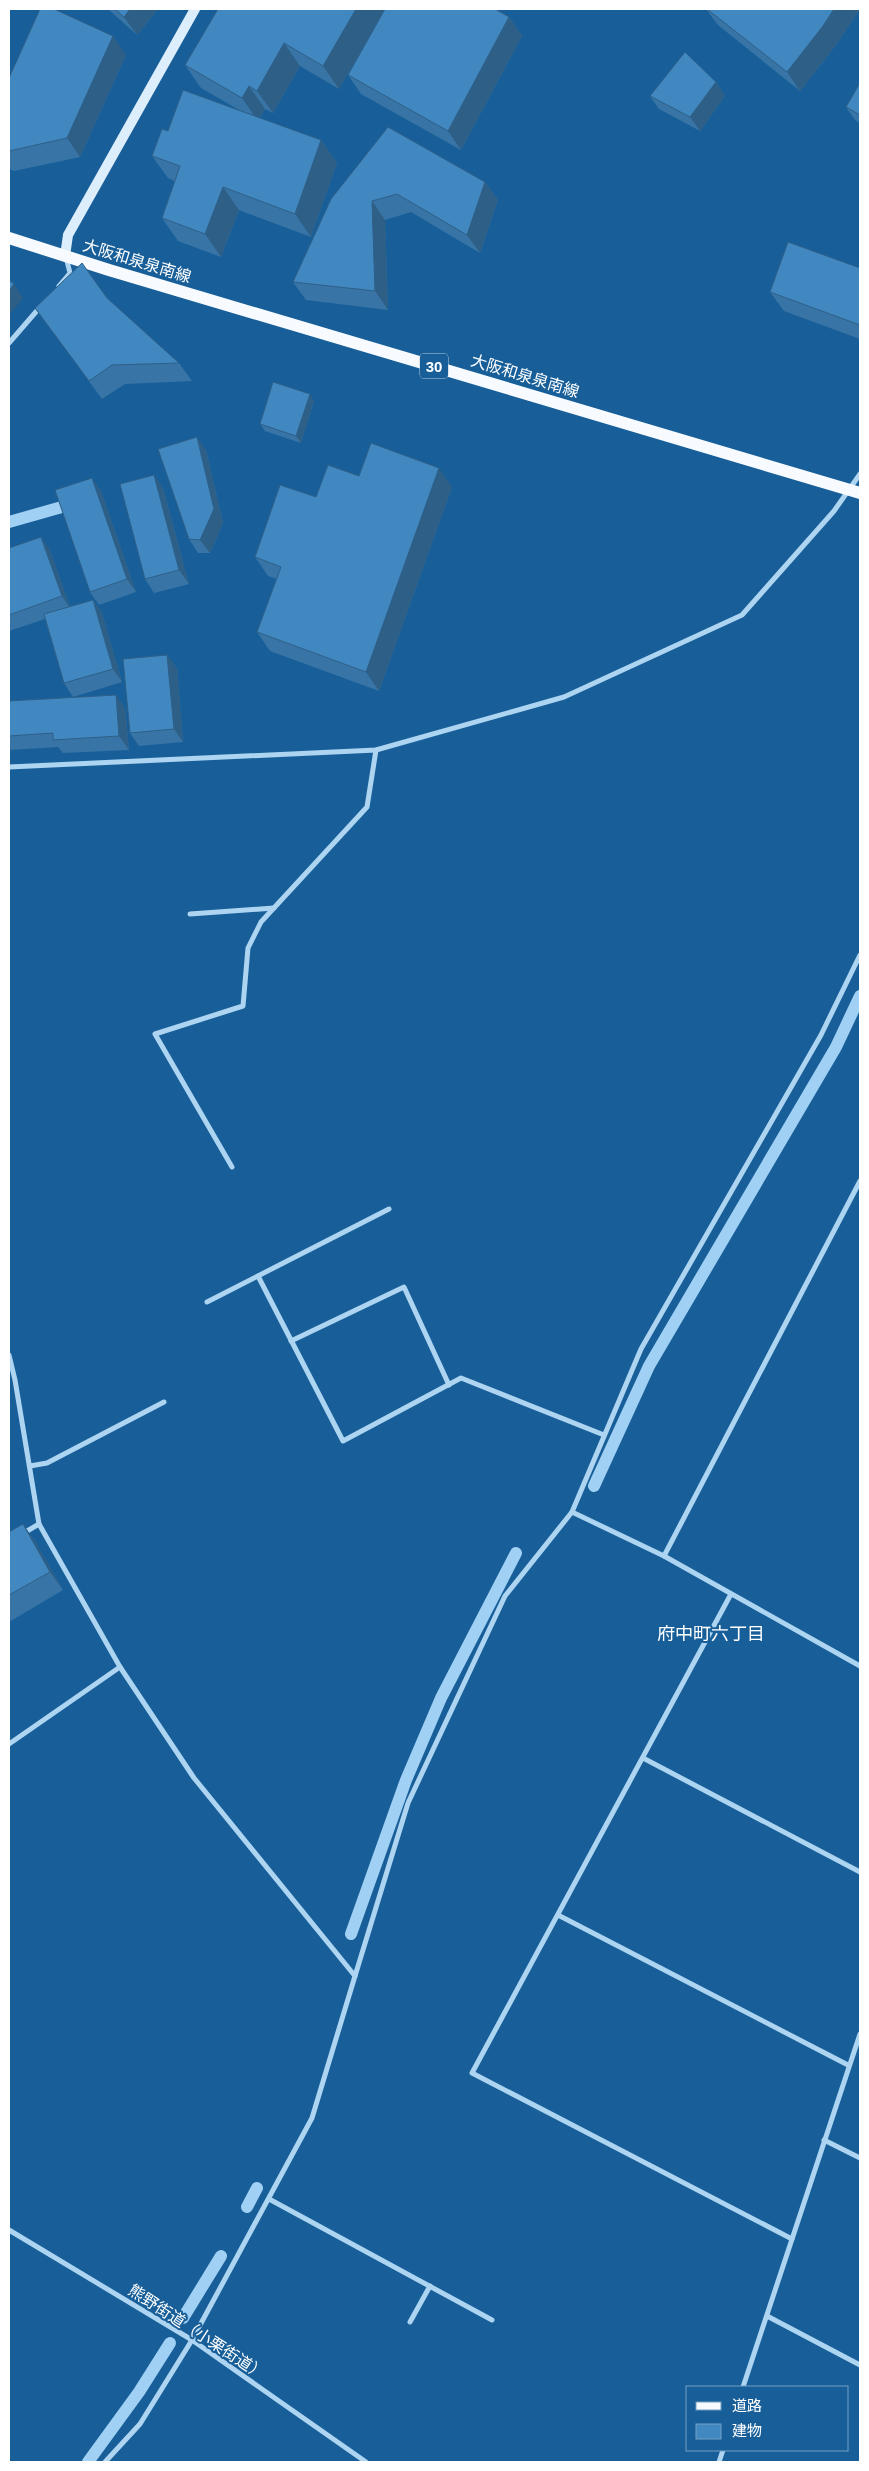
<svg xmlns="http://www.w3.org/2000/svg" width="869" height="2471" viewBox="0 0 869 2471" font-family="Helvetica,'Noto Sans JP',sans-serif">
  <style>
    .lines { fill: none; stroke-linecap: round; stroke-linejoin: round }
    .stream { stroke: #a0d0f4; stroke-width: 12 }
    .street { stroke: #add4f1; stroke-width: 5 }
    .secondary { stroke: #dcedfc; stroke-width: 10 }
    .primary { stroke: #f7fbff; stroke-width: 12 }
    .wall { fill: #3875a6 }
    .shaded-wall { fill: #2e5f87 }
    .building { fill: #4188c1; stroke: #2e5f87 }
    .labels { text-anchor: middle; dominant-baseline: central; stroke-width: 4; stroke-linejoin: round; paint-order: stroke }
    .shield { fill: #185f99; stroke: #bacfe0; stroke-width: 1 }
    .shield-label { font-size: 15px; font-weight: bold; fill: #fff }
    .street-label { font-size: 16px; fill: #fff; stroke: #185f99 }
    .neighbourhood-label { font-size: 18px; fill: #fff; stroke: #185f99 }
  </style>
  <rect width="100%" height="100%" fill="#185f99"/>
  <g class="lines">
    <g class="stream">
      <polyline points="9,522 76,503"/>
      <polyline points="594,1486 649,1366 836,1047 860,996"/>
      <polyline points="351,1934 406,1780 441,1698 516,1553"/>
      <polyline points="247,2207 257,2188"/>
      <polyline points="183,2318 221,2256"/>
      <polyline points="88,2462 139,2392 170,2343"/>
    </g>
    <g class="street">
      <polyline points="59,286 70,273 66,257"/>
      <polyline points="9,343 41,306"/>
      <polyline points="9,767 376,750 564,697 742,615 834,511 860,474"/>
      <polyline points="190,914 274,908"/>
      <polyline points="232,1167 155,1034 243,1006 248,948 261,922 367,807 376,750"/>
      <polyline points="258,1276 343,1441 461,1378 604,1435"/>
      <polyline points="207,1302 389,1209"/>
      <polyline points="291,1341 404,1287 449,1385"/>
      <polyline points="9,1355 15,1380 39,1524 120,1667 194,1778 355,1976 312,2118 192,2340 140,2424 105,2462"/>
      <polyline points="30,1466 47,1463 164,1402"/>
      <polyline points="572,1512 641,1349 821,1035 860,955"/>
      <polyline points="22,1534 39,1524"/>
      <polyline points="664,1556 860,1181"/>
      <polyline points="731,1594 472,2073 792,2239"/>
      <polyline points="9,1744 120,1667"/>
      <polyline points="643,1758 860,1872"/>
      <polyline points="558,1915 848,2065"/>
      <polyline points="355,1976 408,1803 505,1596 572,1512 664,1556 860,1666"/>
      <polyline points="824,2140 860,2158"/>
      <polyline points="269,2199 492,2320"/>
      <polyline points="9,2230 192,2340 366,2462"/>
      <polyline points="767,2316 860,2365"/>
      <polyline points="410,2322 430,2286"/>
      <polyline points="743,2387 860,2034"/>
      <polyline points="719,2462 723,2450"/>
    </g>
    <polyline class="secondary" points="65,256 68,235 195,9"/>
    <polyline class="primary" points="9,238 109,270 860,493"/>
  </g>
  <g class="wall">
    <polygon points="108,9 158,9 137,35"/>
    <polygon points="218,9 495,9 509,17 522,36 461,150 361,94 348,75 384,11 339,89 300,66 273,113 265,109 260,118 321,140 337,163 311,237 239,210 221,257 178,241 162,218 175,181 168,178 152,156 162,129 168,131 183,90 241,111 201,88 185,65"/>
    <polygon points="706,9 860,9 836,45 800,91 718,25"/>
    <polygon points="126,55 80,157 14,171 9,169 9,78"/>
    <polygon points="716,82 725,96 700,131 659,109 650,96"/>
    <polygon points="860,83 860,123 855,120 846,107"/>
    <polygon points="485,182 498,200 480,253 411,212 385,220 388,310 306,300 293,282 331,199"/>
    <polygon points="860,268 860,339 784,311 770,292"/>
    <polygon points="107,298 179,363 192,381 125,384 102,399 35,308"/>
    <polygon points="314,401 301,443 265,431 260,424"/>
    <polygon points="206,450 223,523 210,553 198,553 189,539"/>
    <polygon points="359,476 452,487 379,691 270,651 257,632 277,579 268,576 255,557"/>
    <polygon points="163,488 189,584 154,593 145,579"/>
    <polygon points="101,491 136,592 99,605 90,592"/>
    <polygon points="9,548 50,550 70,607 93,600 102,613 122,682 73,697 64,683 45,619 9,631"/>
    <polygon points="177,668 183,742 139,746 130,733"/>
    <polygon points="9,701 125,708 129,750 63,753 58,747 9,750"/>
    <polygon points="23,1524 36,1543 63,1590 9,1622 9,1532"/>
  </g>
  <g class="shaded-wall">
    <polygon points="130,9 158,9 137,35 124,17"/>
    <polygon points="356,9 385,9 339,89 323,66"/>
    <polygon points="834,9 860,9 836,45 800,91 787,72"/>
    <polygon points="509,17 522,36 461,150 448,131"/>
    <polygon points="113,36 126,55 80,157 67,138"/>
    <polygon points="284,43 300,66 273,113 257,91"/>
    <polygon points="716,82 725,96 700,131 690,117"/>
    <polygon points="249,86 265,109 258,121 242,98"/>
    <polygon points="321,140 337,163 311,237 295,214"/>
    <polygon points="485,182 498,200 480,253 467,235"/>
    <polygon points="223,187 239,210 221,257 205,234"/>
    <polygon points="372,201 385,220 388,310 375,291"/>
    <polygon points="14,284 23,298 9,315 9,291"/>
    <polygon points="310,394 314,401 301,443 296,436"/>
    <polygon points="197,437 206,450 223,523 210,553 200,540"/>
    <polygon points="439,468 452,487 379,691 366,672"/>
    <polygon points="154,475 163,488 189,584 179,570"/>
    <polygon points="92,478 101,491 136,592 127,579"/>
    <polygon points="41,537 50,550 71,610 62,596"/>
    <polygon points="93,600 102,613 122,682 113,669"/>
    <polygon points="167,655 177,668 183,742 174,729"/>
    <polygon points="116,695 125,708 129,750 119,736"/>
    <polygon points="23,1524 36,1543 63,1590 50,1572"/>
  </g>
  <g class="building">
    <polygon points="40,9 54,9 113,36 67,138 9,151 9,78"/>
    <polygon points="115,9 130,9 124,17"/>
    <polygon points="218,9 356,9 323,66 284,43 257,91 249,86 242,98 185,65"/>
    <polygon points="385,9 495,9 509,17 448,131 348,75"/>
    <polygon points="707,9 834,9 823,26 787,72"/>
    <polygon points="685,52 716,82 690,117 650,96"/>
    <polygon points="860,83 860,115 846,107"/>
    <polygon points="183,90 321,140 295,214 223,187 205,234 162,218 180,166 152,156 162,129 168,131"/>
    <polygon points="388,127 485,182 467,235 397,194 372,201 375,291 293,282 331,199"/>
    <polygon points="788,242 860,268 860,325 770,292"/>
    <polygon points="82,263 107,298 179,363 112,365 89,381 35,308"/>
    <polygon points="9,280 14,284 9,291"/>
    <polygon points="273,382 310,394 296,436 260,424"/>
    <polygon points="197,437 214,509 200,540 189,539 158,449"/>
    <polygon points="371,443 439,468 366,672 257,632 281,567 255,557 280,485 316,497 328,465 359,476"/>
    <polygon points="154,475 179,570 145,579 120,484"/>
    <polygon points="92,478 127,579 90,592 55,490"/>
    <polygon points="41,537 62,596 9,615 9,548"/>
    <polygon points="93,600 113,669 64,683 44,614"/>
    <polygon points="167,655 174,729 130,733 123,659"/>
    <polygon points="116,695 119,736 53,740 53,733 9,736 9,701"/>
    <polygon points="23,1524 50,1572 9,1595 9,1532"/>
  </g>
  <g class="labels">
    <rect class="shield" x="420" y="353.5" width="28" height="25" rx="4"/>
    <g class="shield-label">
      <text x="434" y="366">30</text>
    </g>
    <g class="street-label">
      <text transform="translate(137 261) rotate(17)">大阪和泉泉南線</text>
      <text transform="translate(525 376) rotate(17)">大阪和泉泉南線</text>
      <text transform="translate(197 2332) rotate(33)">熊野街道（小栗街道）</text>
    </g>
    <g class="neighbourhood-label">
      <text x="711" y="1634">府中町六丁目</text>
    </g>
  </g>
  <rect width="869" height="2471" fill="none" stroke="#ffffff" stroke-width="20"/>
  <rect x="686" y="2386" width="162" height="65" fill="#185f99" stroke="#749fc2"/>
  <rect x="696" y="2402" width="25" height="8" fill="#f7fbff" stroke="#749fc2"/>
  <text x="732" y="2411" font-size="15" fill="#ffffff">道路</text>
  <rect x="696" y="2424" width="25" height="15" fill="#4188c1" stroke="#749fc2"/>
  <text x="732" y="2436" font-size="15" fill="#ffffff">建物</text>
</svg>
